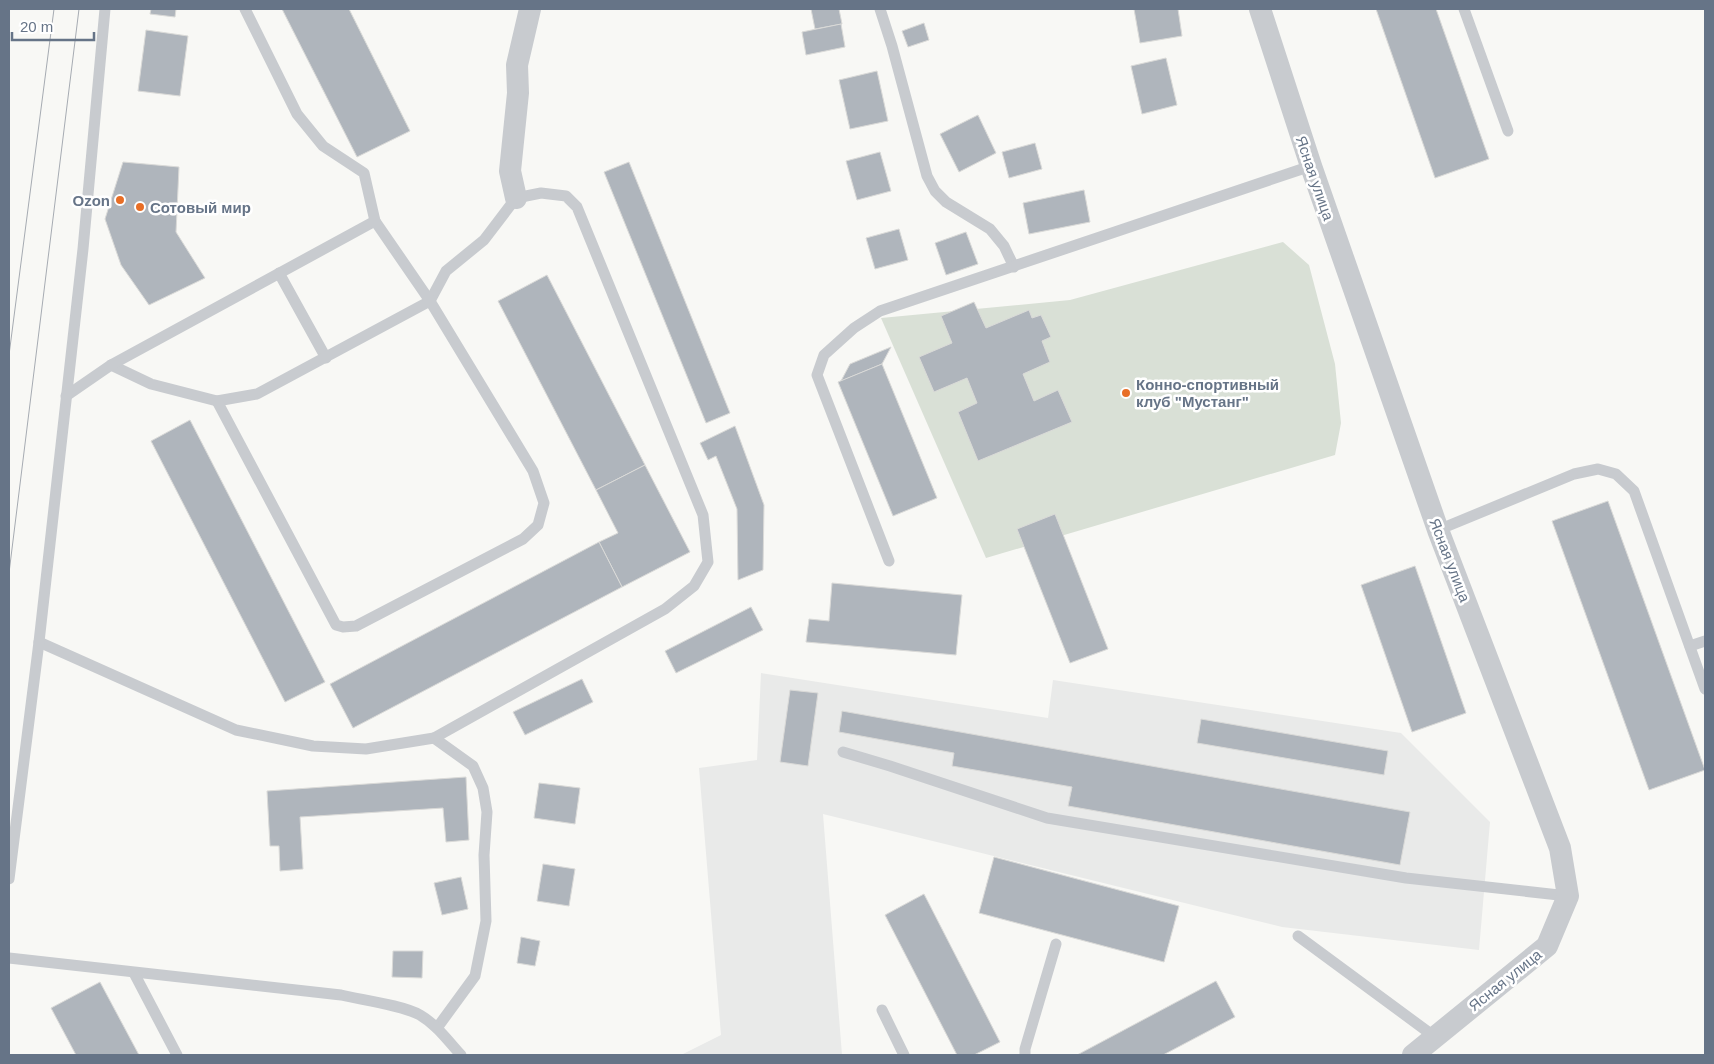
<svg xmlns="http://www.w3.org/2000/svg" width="1714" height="1064" viewBox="0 0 1714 1064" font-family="Arial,sans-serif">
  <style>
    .built { fill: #e9eae9 }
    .green { fill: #d9e0d6 }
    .building { fill: #afb5bc; stroke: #dadad8 }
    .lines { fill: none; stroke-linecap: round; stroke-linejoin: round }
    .lane { stroke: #c8cbcf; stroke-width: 11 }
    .street { stroke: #c8cbcf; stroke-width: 22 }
    .tram { stroke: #a6abb2; stroke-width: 1 }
    .poi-dot { fill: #e86e26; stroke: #fff; stroke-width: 2 }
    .labels { text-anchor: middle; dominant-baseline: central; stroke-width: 5; stroke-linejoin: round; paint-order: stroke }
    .street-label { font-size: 15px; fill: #667487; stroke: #fff }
    .poi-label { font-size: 15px; font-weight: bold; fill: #667487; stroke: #fff; text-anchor: start }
  </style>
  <rect width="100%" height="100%" fill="#f8f8f5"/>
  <polygon class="built" points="761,673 1048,718 1053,680 1401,733 1490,822 1479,950 1282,927 823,814 842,1055 681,1055 721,1035 699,768 757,760"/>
  <polygon class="green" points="1283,242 1309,265 1335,364 1341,423 1335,455 986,558 881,318 1070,300"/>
  <g class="building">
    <polygon points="151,9 176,9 175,17 150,14"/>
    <polygon points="282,9 349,9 410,131 357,157"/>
    <polygon points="811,9 839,9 842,24 815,29"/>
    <polygon points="1134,9 1178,9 1182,36 1140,43"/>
    <polygon points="1376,9 1436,9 1489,159 1435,178"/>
    <polygon points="924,23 929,40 908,47 902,31"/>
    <polygon points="841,24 845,47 806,55 802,32"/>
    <polygon points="146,30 188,36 180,96 138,91"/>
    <polygon points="1166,58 1177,105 1142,114 1131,66"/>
    <polygon points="877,71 888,121 850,129 839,80"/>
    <polygon points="978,115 996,153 959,172 940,134"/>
    <polygon points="1035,143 1042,169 1009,178 1002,152"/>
    <polygon points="880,152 891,191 857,200 846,161"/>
    <polygon points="123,162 179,167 176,232 205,278 149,305 121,265 105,219"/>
    <polygon points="629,162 730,413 706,423 604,172"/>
    <polygon points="1084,190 1090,222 1029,234 1023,203"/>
    <polygon points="899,229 908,260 875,269 866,238"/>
    <polygon points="966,232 978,264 946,275 935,243"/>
    <polygon points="547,275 645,465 596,490 498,301"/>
    <polygon points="974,302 986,328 1029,310 1032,318 1041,315 1051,337 1042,341 1050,362 1023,374 1034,401 1058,390 1072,422 978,461 958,412 977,403 967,378 934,392 919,357 952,343 941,316"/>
    <polygon points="891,347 882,364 841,381 850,364"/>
    <polygon points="882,364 937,498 893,516 838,382"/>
    <polygon points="190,420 325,682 285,702 151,441"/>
    <polygon points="735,426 764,505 763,570 738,580 737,509 716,456 708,460 700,443"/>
    <polygon points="645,465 690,552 622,587 599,542 618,533 596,490"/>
    <polygon points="1608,501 1705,770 1649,790 1552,521"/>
    <polygon points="1055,514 1108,649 1070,663 1017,529"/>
    <polygon points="599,542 622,587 353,728 330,684"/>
    <polygon points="1415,566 1466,713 1412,732 1361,585"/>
    <polygon points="832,583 962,595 956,655 806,642 809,619 829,621"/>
    <polygon points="751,607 763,630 676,673 665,651"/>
    <polygon points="582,679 593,702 525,735 513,712"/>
    <polygon points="790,690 818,693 808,766 780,762"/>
    <polygon points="842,711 1410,812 1400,865 1068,806 1072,787 952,766 954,753 839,732"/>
    <polygon points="1201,719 1388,751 1384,775 1197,743"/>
    <polygon points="466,777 469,840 446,842 443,808 300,817 303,869 280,871 279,846 270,846 267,791"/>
    <polygon points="539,783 580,788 575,824 534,818"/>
    <polygon points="994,857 1179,906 1164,962 979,913"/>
    <polygon points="543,864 575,869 569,906 537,901"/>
    <polygon points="461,877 468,909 442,915 434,883"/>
    <polygon points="924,894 1000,1042 974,1055 957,1055 885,915"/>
    <polygon points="521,937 540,941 535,966 517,963"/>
    <polygon points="393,951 423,951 422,978 392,977"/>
    <polygon points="1216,981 1235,1017 1163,1055 1077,1055"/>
    <polygon points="100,982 139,1055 76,1055 51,1008"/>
  </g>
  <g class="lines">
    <g class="lane">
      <polyline points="245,9 297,114 323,146 364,173 375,221"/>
      <polyline points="880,9 892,46 927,176 935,191 946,202 990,229 1004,246 1014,267"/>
      <polyline points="1464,9 1508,131"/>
      <polyline points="279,273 326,358"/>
      <polyline points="111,365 151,384 217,401 257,394 430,301 446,271 484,240 516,198 541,193 566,196 577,207 703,515 708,562 694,586 665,609 434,738 473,766 483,788 487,812 484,855 486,921 475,976 437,1028"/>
      <polyline points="66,396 111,365 375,221 430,301 533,471 544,503 538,525 523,539 356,626 343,627 336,625 217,401"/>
      <polyline points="1438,530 1574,474 1598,469 1616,474 1634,491 1705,689"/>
      <polyline points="889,561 817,375 824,355 854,328 880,311 1311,166"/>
      <polyline points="39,642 236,730 313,746 366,749 434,738"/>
      <polyline points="1690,646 1705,641"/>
      <polyline points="843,752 890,766 1047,818 1406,878 1568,896"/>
      <polyline points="9,879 39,642 83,249 105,9"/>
      <polyline points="1298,936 1435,1037"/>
      <path d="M9,958L341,995C362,1000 402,1005 420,1015C437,1025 448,1041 461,1055"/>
      <polyline points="134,973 177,1055"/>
      <polyline points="882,1010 904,1055"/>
      <polyline points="1025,1055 1025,1049 1056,944"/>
    </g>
    <g class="street">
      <polyline points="1260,9 1311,166 1438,530 1560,848 1568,896 1547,946 1413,1055"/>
      <polyline points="516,198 510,171 518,93 517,65 530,9"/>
    </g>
    <g class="tram">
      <polyline points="9,355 54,9"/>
      <polyline points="9,573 79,9"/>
    </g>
  </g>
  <g class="poi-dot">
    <circle cx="120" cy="200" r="5"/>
    <circle cx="140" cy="207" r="5"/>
    <circle cx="1126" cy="393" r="5"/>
  </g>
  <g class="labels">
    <g class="street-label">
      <text transform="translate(1315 178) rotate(71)">Ясная улица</text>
      <text transform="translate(1450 560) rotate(69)">Ясная улица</text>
      <text transform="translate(1505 980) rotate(-39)">Ясная улица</text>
    </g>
    <g class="poi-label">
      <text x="110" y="200" text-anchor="end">Ozon</text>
      <text x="150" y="207">Сотовый мир</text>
      <text x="1136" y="384">Конно-спортивный<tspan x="1136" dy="17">клуб "Мустанг"</tspan></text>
    </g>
  </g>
  <rect width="1714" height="1064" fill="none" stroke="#667487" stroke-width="20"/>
  <path d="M12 32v8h82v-8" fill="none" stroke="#667487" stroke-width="2.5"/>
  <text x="20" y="32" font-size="15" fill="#667487" stroke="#ffffff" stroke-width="4" paint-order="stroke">20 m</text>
</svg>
